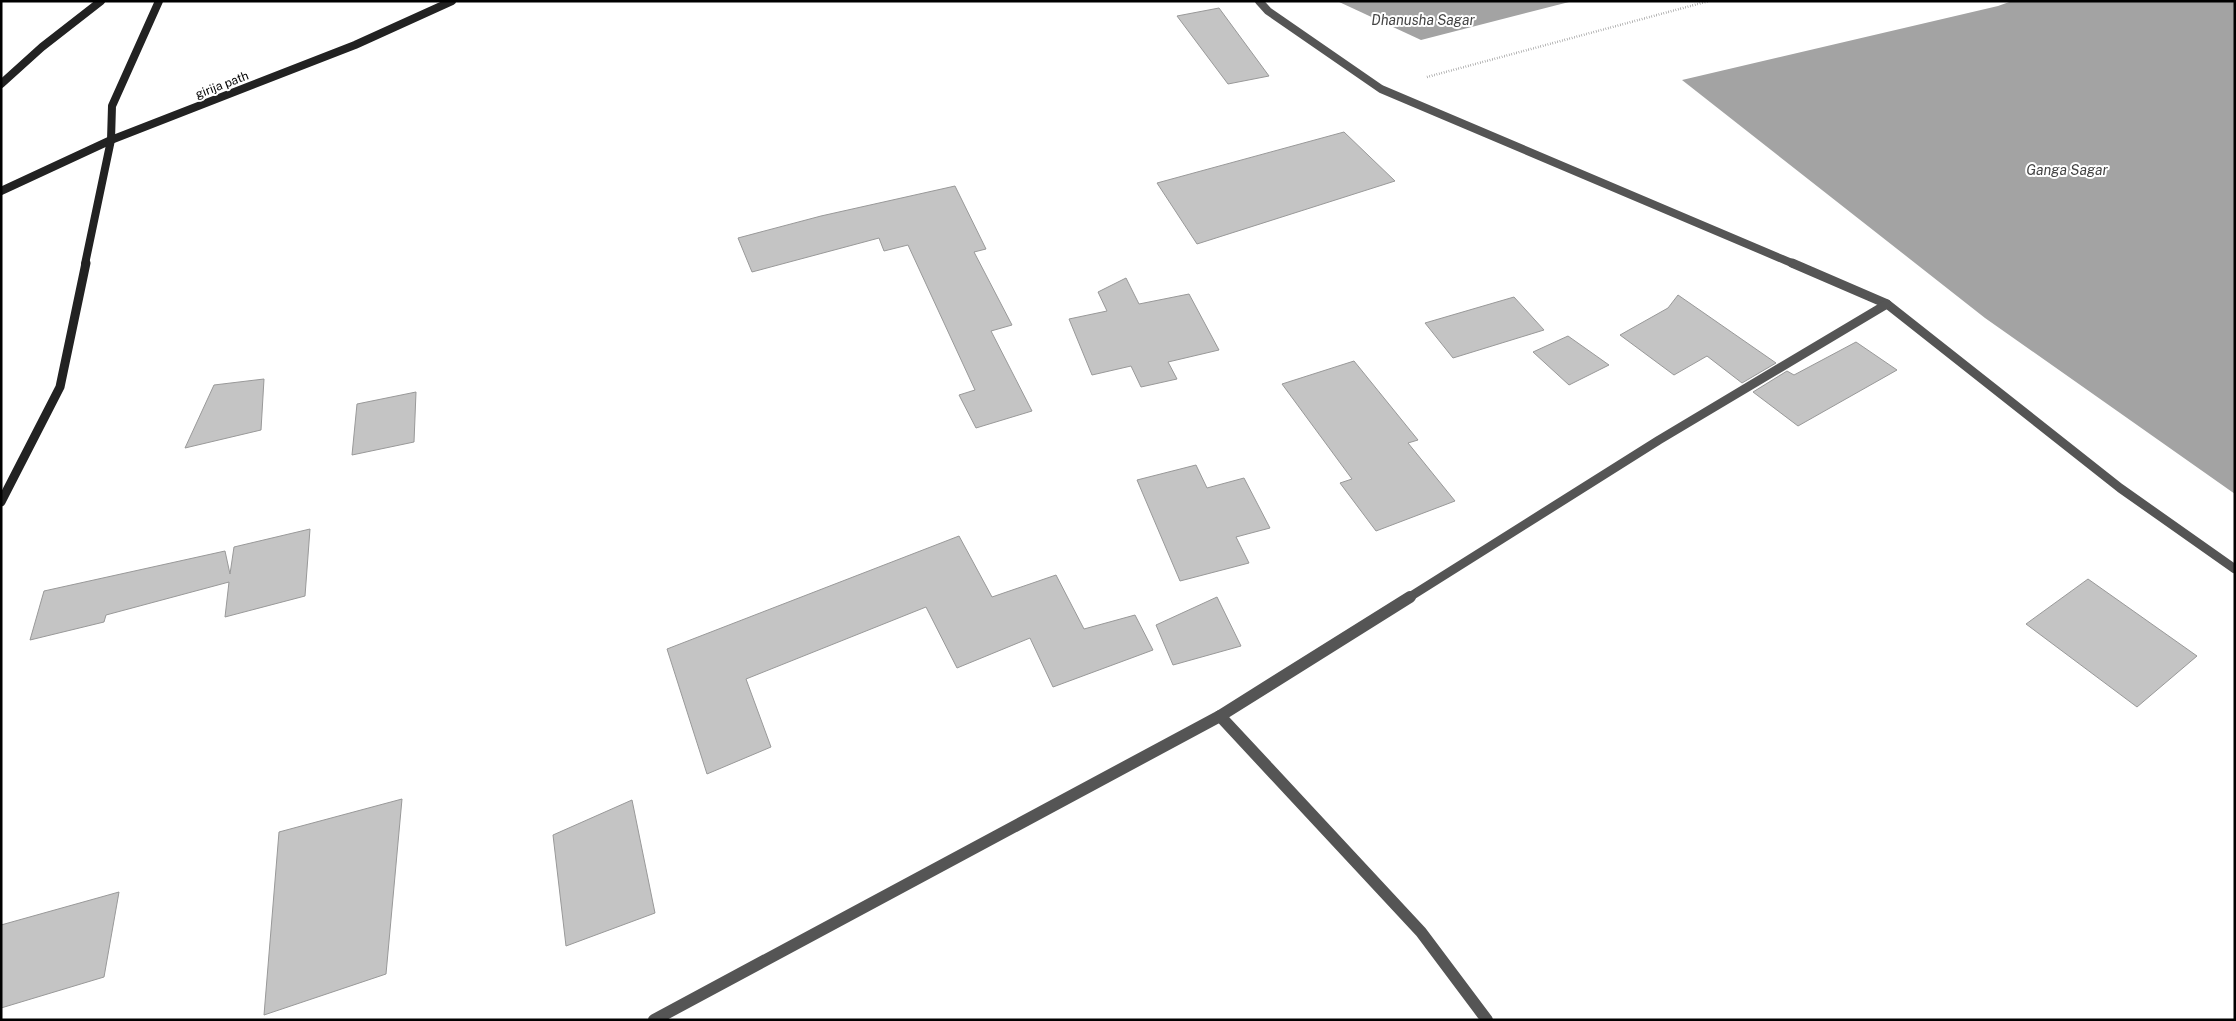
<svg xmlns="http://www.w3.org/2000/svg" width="2236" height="1021" viewBox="0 0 2236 1021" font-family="'Public Sans',sans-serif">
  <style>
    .water { fill: #a3a3a3 }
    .building { fill: #c4c4c4; stroke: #999 }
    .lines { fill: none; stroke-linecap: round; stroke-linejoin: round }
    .path { stroke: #777; stroke-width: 2.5; stroke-dasharray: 0.5 2; stroke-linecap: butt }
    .street-far2 { stroke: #555; stroke-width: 8 }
    .street-far1 { stroke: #555; stroke-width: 9 }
    .street { stroke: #555; stroke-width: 12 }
    .secondary-far1 { stroke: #222; stroke-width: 8 }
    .secondary { stroke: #222; stroke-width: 9 }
    .labels { text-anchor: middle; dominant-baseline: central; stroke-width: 4; stroke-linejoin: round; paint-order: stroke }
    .far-street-label { font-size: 12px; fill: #000; stroke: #fff }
    .far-water-label { font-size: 14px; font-style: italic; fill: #444; stroke: #fff }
  </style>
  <rect width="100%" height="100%" fill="#fff"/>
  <g class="water">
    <polygon points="1337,1 1573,1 1421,40"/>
    <polygon points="2012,1 2235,1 2235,494 1985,318 1682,80 1998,6"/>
  </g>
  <g class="building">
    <polygon points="1219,8 1269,76 1228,84 1177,16"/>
    <polygon points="1344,132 1395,181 1197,244 1157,183"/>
    <polygon points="955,186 986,249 974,252 1012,325 991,331 1032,411 976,428 959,395 975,390 908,245 884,251 879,238 752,272 738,238 821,216"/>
    <polygon points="1126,278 1139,304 1189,294 1219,350 1168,362 1177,379 1141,387 1131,366 1092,375 1069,319 1107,311 1098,292"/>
    <polygon points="1678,295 1776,363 1742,383 1707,356 1674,375 1620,335 1668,308"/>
    <polygon points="1514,297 1544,330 1453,358 1425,323"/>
    <polygon points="1568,336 1609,365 1569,385 1533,352"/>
    <polygon points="1856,342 1897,370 1798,426 1753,392 1787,371 1794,375"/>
    <polygon points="1354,361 1418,440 1408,443 1455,501 1376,531 1340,483 1352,479 1282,384"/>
    <polygon points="264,379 261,430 185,448 214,385"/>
    <polygon points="416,392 414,442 352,455 357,404"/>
    <polygon points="1196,465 1207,488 1244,478 1270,528 1236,537 1249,563 1180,581 1137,480"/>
    <polygon points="310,529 305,596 225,617 229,582 106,615 104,622 30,640 44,591 225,551 230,574 234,547"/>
    <polygon points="959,536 992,597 1056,575 1084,629 1135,615 1153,650 1053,687 1030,638 957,668 926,607 746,679 771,747 707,774 667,649"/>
    <polygon points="2088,579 2197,656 2137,707 2026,624"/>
    <polygon points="1217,597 1241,646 1173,665 1156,625"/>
    <polygon points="402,799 386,974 264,1015 279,832"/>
    <polygon points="632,800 655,913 566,946 553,835"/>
    <polygon points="119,892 104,977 1,1008 1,925"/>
  </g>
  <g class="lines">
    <polyline class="path" points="1427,77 1709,1"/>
    <polyline class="street-far2" points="1259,1 1268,11 1381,89 1794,264"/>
    <g class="street-far1">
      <polyline points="1792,263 1887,304 2120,488 2235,569"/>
      <polyline points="1408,598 1659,440 1887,304"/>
    </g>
    <g class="street">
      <polyline points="1220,716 1421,932 1487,1020"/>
      <polyline points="654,1020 1220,716 1410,597"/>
    </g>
    <g class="secondary-far1">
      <polyline points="1,84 42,47 101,1"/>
      <polyline points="1,191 111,140 355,45 452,1"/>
      <polyline points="85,264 111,140 112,106 159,1"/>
    </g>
    <polyline class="secondary" points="1,502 60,387 86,263"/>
  </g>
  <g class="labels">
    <g class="far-street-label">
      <text transform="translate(222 85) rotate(-21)">girija path</text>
    </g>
    <g class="far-water-label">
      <text x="1423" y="20">Dhanusha Sagar</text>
      <text x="2067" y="170">Ganga Sagar</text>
    </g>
  </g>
  <rect width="2236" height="1021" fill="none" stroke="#000000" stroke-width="5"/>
</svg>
